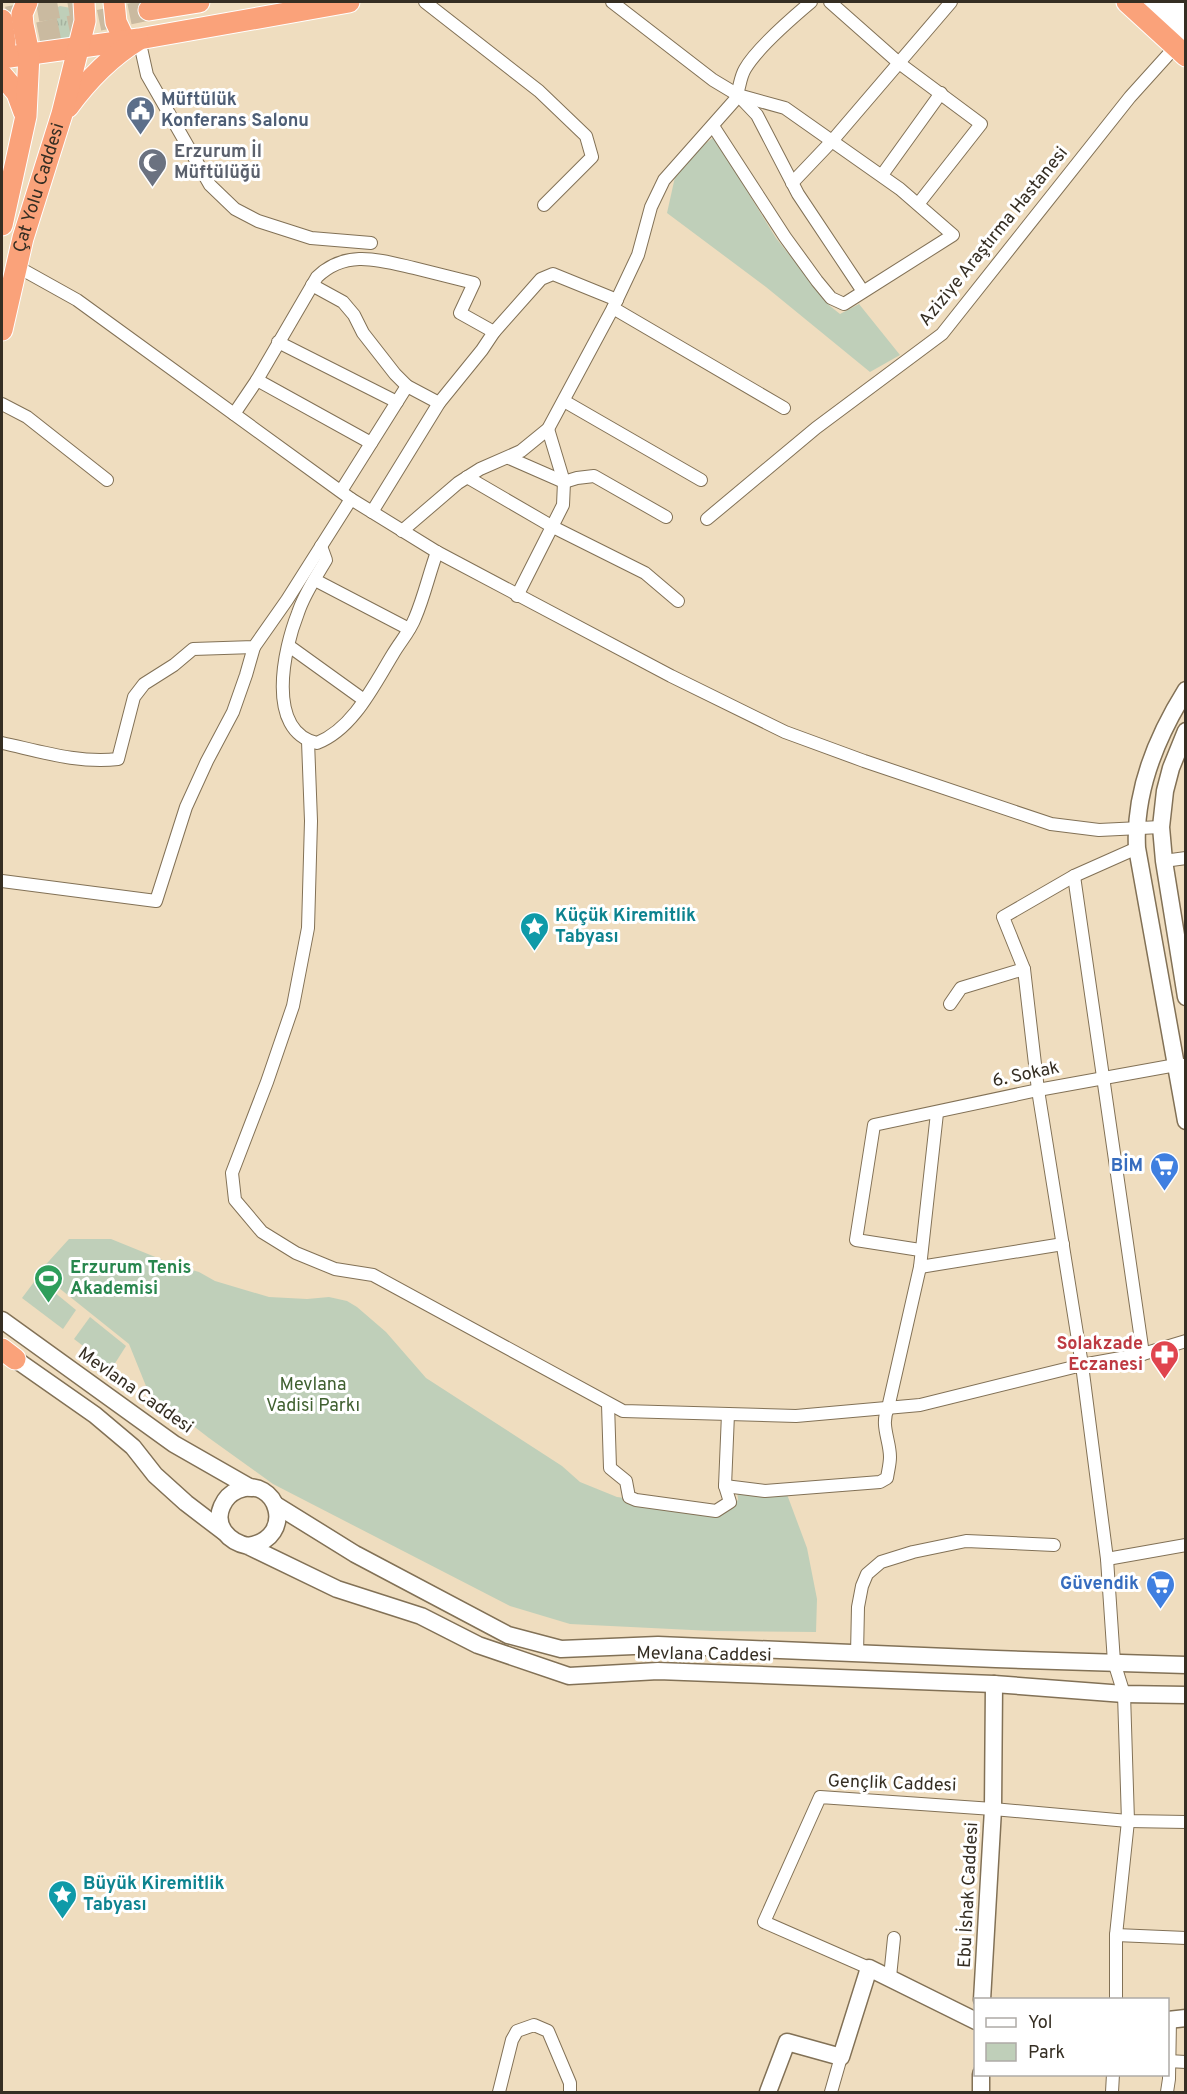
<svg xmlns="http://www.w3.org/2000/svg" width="1187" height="2094" viewBox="0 0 1187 2094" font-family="Overpass,sans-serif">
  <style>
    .grass { fill: url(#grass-tufts) }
    .park { fill: #bfcfb9 }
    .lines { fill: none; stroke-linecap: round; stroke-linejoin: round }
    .highway-tunnel { stroke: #cabaa0; stroke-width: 21; stroke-dasharray: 21 10; stroke-linecap: butt }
    .street-casing { stroke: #827156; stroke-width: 14 }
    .secondary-casing { stroke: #827156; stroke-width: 19 }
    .highway-casing { stroke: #fff; stroke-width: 23 }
    .street { stroke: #fff; stroke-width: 12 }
    .secondary { stroke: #fff; stroke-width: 16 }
    .highway { stroke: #faa27a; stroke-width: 21 }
    .labels { text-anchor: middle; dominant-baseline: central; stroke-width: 6; stroke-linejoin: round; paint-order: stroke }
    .service-label { font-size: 18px; font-weight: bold; fill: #4e5e75; stroke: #fff; text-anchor: start }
    .worship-label { font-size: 18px; font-weight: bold; fill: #5b616d; stroke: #fff; text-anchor: start }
    .street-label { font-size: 18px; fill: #352e23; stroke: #fff }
    .culture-label { font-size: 18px; font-weight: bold; fill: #0d838f; stroke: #fff; text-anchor: start }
    .shop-label { font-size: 18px; font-weight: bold; fill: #366cbe; stroke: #fff; text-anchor: end }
    .leisure-label { font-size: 18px; font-weight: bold; fill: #27864d; stroke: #fff; text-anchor: start }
    .health-label { font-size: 18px; font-weight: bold; fill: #be3a42; stroke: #fff; text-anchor: end }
    .park-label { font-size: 18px; fill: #406030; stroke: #fff }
  </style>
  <defs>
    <pattern id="grass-tufts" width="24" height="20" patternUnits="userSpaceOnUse" patternTransform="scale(1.5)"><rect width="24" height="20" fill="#bfcfb9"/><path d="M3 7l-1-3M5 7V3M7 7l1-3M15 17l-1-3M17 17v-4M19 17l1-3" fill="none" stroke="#a5b29f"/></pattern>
  </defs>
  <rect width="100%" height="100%" fill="#efddbf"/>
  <path class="grass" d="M60,6L71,8L76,12L73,38C43,47 35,15 60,6Z"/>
  <g class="park">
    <polygon points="714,137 776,238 830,306 840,314 859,304 900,355 870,372 766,287 667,213 675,177 696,151"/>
    <polygon points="69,1239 111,1239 175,1265 199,1272 215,1281 269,1297 307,1299 329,1297 347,1301 357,1307 386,1332 426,1378 562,1466 580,1482 617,1497 724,1511 738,1500 737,1488 785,1489 807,1548 817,1599 816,1632 712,1631 570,1624 510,1606 273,1484 209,1438 148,1391 129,1344 39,1272"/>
    <polygon points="37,1278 76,1310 63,1329 22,1298"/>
    <polygon points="90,1317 126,1346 112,1368 74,1339"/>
  </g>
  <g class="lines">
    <g class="highway-tunnel">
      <polyline points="7,17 89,2"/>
      <polyline points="8,39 149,10"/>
    </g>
    <defs>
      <g id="street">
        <polyline points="425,2 539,91 586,136 592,157 544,205"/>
        <polyline points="612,2 713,80 738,95 757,115 798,194 862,290"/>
        <polyline points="830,2 899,63 981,124 919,203"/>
        <polyline points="139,39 147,75 210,185 235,209 258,221 311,238 371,243"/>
        <polyline points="713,126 785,237 817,281 831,298 844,304 953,235 900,189 785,108 738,95"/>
        <polyline points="882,175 941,93"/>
        <polyline points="792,183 832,141 951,2"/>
        <polyline points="16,266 77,300 351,499 437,552 671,676 785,732 864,761 1051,824 1099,830 1161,827"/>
        <polyline points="312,285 343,302 354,315 363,333 395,374 407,386 439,403"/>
        <polyline points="613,308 784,408"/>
        <polyline points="278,342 397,402"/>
        <polyline points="257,380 371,443"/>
        <polyline points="564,401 701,480"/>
        <polyline points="2,404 27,417 107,480"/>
        <path d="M234,414L257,380L317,277C346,249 379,260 414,268C434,273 454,278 474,283L460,313L494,332"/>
        <polyline points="509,458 564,482 577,478 594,476 666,517"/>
        <polyline points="467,477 553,527 645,573 678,601"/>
        <polyline points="341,491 407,386"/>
        <polyline points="372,512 439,403 482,350 494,332 541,279 553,274 617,300"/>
        <polyline points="707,519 816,428 942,334 1130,97 1176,46"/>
        <path d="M402,531L458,483L480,469L521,451L548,429L613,308L638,255L651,207L664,180L734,101C740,91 739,79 745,69C757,48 792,18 811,2"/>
        <path d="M321,546L326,560C316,577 304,594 298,613C284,648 265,731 317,743C353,729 374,685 393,654C400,642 410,631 415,618C424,597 429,574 437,552"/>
        <polyline points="315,580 409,629"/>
        <polyline points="517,596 563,505 564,482 548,429"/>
        <polyline points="289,646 364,700"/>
        <polyline points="308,741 311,821 308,928 293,1006 267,1082 232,1173 235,1200 262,1232 296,1253 335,1269 373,1275 623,1411 796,1416 920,1405 1082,1365 1143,1354 1186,1341"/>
        <path d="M2,743C39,751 80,764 118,759L134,697L144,684L174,665L193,649L254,647L287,600L351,499"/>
        <polyline points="1164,861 1186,858"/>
        <polyline points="1074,876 1143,1354"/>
        <polyline points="2,881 156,901 186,807 207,761 233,712 246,675 254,647"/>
        <polyline points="950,1004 961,988 1024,969"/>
        <polyline points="920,1250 856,1240 874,1125 1038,1090 1176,1065 1186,1065"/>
        <polyline points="920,1267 1063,1244"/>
        <polyline points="608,1404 610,1468 626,1481 629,1497 636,1500 716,1511 730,1502 725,1486 728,1414"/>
        <path d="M725,1486L765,1491L880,1482L887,1478C888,1471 890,1464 890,1457C890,1440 880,1425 888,1408L920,1267L937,1113"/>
        <polyline points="1107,1559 1186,1545"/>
        <polyline points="857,1654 858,1607 862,1586 867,1574 881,1562 913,1552 966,1541 1054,1545"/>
        <polyline points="1116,1935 1186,1938"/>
        <polyline points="869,1968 764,1922 820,1797 993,1809 1128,1821 1186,1822"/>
        <polyline points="890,1977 894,1938"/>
        <polyline points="1116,2000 1116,1935 1128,1821 1124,1694 1114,1662 1107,1559 1082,1365 1038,1090 1024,969 1003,917 1074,876 1137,848"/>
        <polyline points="1168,2061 1186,2062"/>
        <polyline points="499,2092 512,2040 517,2031 534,2025 548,2031 570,2083 570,2092"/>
        <polyline points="831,2092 841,2057"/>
        <polyline points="1112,2092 1113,2074"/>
        <polyline points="1167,2092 1169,2079 1170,2020"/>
      </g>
      <g id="secondary">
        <polyline points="1153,2 1186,32"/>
        <polyline points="1173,2 1186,13"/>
        <path d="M1186,690C1156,738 1134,792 1137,848L1186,1121"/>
        <polyline points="1186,731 1171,768 1165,791 1161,827 1164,861 1186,997"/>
        <polyline points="2,1320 174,1444 251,1488"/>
        <polyline points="15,1359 95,1415 133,1447 155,1475 186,1503 224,1532"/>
        <polyline points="276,1505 355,1554 508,1635 561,1649 658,1645 996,1659 1186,1665"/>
        <path d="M248,1546C298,1538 277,1474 238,1490C231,1493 225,1499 222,1506C213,1526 229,1542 248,1546L337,1589L421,1616L478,1645L569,1676L658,1671L994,1684L1124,1694L1186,1695"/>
        <polyline points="982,2000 993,1809 994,1684"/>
        <polyline points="1168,2020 1186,2018"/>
        <polyline points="981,2074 981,2092"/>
        <polyline points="768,2092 787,2042 841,2057 869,1968 976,2021"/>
      </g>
      <g id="highway">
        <polyline points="114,2 116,22 125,41"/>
        <polyline points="1127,2 1186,56"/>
        <polyline points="149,10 199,2"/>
        <polyline points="2,20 5,43 2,51"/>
        <polyline points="2,58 139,39 349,2"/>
        <polyline points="2,75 17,93 24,112"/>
        <path d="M68,107C87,81 110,57 138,40"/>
        <polyline points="2,225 26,116 29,54 23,25 22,14 27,2"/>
        <path id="s1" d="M2,330L23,238L62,114L85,21L84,2"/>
        <polyline points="2,1349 15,1359"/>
      </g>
    </defs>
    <use href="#street" class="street-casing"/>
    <use href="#secondary" class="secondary-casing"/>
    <use href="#highway" class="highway-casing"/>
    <use href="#street" class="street"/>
    <use href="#secondary" class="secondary"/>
    <use href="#highway" class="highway"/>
  </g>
  <defs>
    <symbol id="civic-pin" viewBox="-11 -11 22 30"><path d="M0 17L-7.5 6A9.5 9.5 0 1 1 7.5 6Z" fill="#5c6f8a" stroke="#fff"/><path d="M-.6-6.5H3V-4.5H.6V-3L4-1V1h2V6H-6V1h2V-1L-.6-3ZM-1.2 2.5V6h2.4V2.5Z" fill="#fff"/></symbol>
    <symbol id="mosque-pin" viewBox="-11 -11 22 30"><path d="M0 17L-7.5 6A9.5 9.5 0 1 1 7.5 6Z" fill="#6b7280" stroke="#fff"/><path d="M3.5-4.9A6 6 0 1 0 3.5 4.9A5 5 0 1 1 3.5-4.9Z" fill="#fff"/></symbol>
    <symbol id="sight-pin" viewBox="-11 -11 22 30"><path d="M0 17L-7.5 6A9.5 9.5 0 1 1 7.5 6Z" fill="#0f9aa8" stroke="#fff"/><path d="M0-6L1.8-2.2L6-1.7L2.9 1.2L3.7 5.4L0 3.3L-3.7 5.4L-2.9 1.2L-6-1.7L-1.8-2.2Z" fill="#fff"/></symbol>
    <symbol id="supermarket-pin" viewBox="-11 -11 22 30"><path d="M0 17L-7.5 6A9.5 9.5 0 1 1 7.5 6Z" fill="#3f7fe0" stroke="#fff"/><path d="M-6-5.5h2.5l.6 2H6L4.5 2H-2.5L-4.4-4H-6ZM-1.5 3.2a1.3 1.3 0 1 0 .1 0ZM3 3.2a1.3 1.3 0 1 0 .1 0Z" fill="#fff"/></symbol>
    <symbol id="stadium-pin" viewBox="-11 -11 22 30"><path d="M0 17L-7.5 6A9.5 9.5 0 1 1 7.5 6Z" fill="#2e9e5b" stroke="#fff"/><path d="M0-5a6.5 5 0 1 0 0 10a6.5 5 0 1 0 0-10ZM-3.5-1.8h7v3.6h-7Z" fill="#fff"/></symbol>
    <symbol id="pharmacy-pin" viewBox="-11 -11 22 30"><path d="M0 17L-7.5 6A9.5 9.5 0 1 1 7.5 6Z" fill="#e0444e" stroke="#fff"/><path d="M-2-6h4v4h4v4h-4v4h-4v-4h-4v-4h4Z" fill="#fff"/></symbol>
  </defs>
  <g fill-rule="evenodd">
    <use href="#civic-pin" x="124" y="94" width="33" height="45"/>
    <use href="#mosque-pin" x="136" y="146" width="33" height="45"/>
    <use href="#sight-pin" x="518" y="910" width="33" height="45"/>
    <use href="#supermarket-pin" x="1148" y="1150" width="33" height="45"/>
    <use href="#stadium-pin" x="32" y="1262" width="33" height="45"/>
    <use href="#pharmacy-pin" x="1148" y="1338" width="33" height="45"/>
    <use href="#supermarket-pin" x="1144" y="1568" width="33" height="45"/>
    <use href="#sight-pin" x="46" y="1878" width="33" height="45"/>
  </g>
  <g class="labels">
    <g class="service-label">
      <text x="161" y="100">Müftülük<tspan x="161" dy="21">Konferans Salonu</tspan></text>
    </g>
    <g class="worship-label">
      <text x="174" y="152">Erzurum İl<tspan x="174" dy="21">Müftülüğü</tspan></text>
    </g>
    <g class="street-label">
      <text stroke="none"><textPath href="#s1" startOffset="147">Çat Yolu Caddesi</textPath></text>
      <text transform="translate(994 237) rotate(-51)">Aziziye Araştırma Hastanesi</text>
      <text transform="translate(1026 1075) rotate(-12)">6. Sokak</text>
      <text transform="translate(135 1391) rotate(35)">Mevlana Caddesi</text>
      <text transform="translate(704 1655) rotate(1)">Mevlana Caddesi</text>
      <text transform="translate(892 1784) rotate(2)">Gençlik Caddesi</text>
      <text transform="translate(969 1895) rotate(-87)">Ebu İshak Caddesi</text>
    </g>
    <g class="culture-label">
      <text x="555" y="916">Küçük Kiremitlik<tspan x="555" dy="21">Tabyası</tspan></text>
      <text x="83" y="1884">Büyük Kiremitlik<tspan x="83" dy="21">Tabyası</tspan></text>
    </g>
    <g class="shop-label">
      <text x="1143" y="1166">BİM</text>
      <text x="1139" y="1584">Güvendik</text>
    </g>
    <g class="leisure-label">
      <text x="70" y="1268">Erzurum Tenis<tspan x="70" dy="21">Akademisi</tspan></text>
    </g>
    <g class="health-label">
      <text x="1143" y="1344">Solakzade<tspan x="1143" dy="21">Eczanesi</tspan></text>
    </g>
    <g class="park-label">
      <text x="313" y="1385">Mevlana<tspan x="313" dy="21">Vadisi Parkı</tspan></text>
    </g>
  </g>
  <rect width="1187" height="2094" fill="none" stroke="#352e23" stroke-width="6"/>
  <rect x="974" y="1998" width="195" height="78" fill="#ffffff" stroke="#aeaba7" stroke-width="1.5"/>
  <rect x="986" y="2018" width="30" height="9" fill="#ffffff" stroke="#aeaba7" stroke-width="1.5"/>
  <text x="1028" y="2028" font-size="18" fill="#352e23">Yol</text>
  <rect x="986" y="2043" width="30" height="18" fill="#bfcfb9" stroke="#aeaba7" stroke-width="1.5"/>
  <text x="1028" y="2058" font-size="18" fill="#352e23">Park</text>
</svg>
